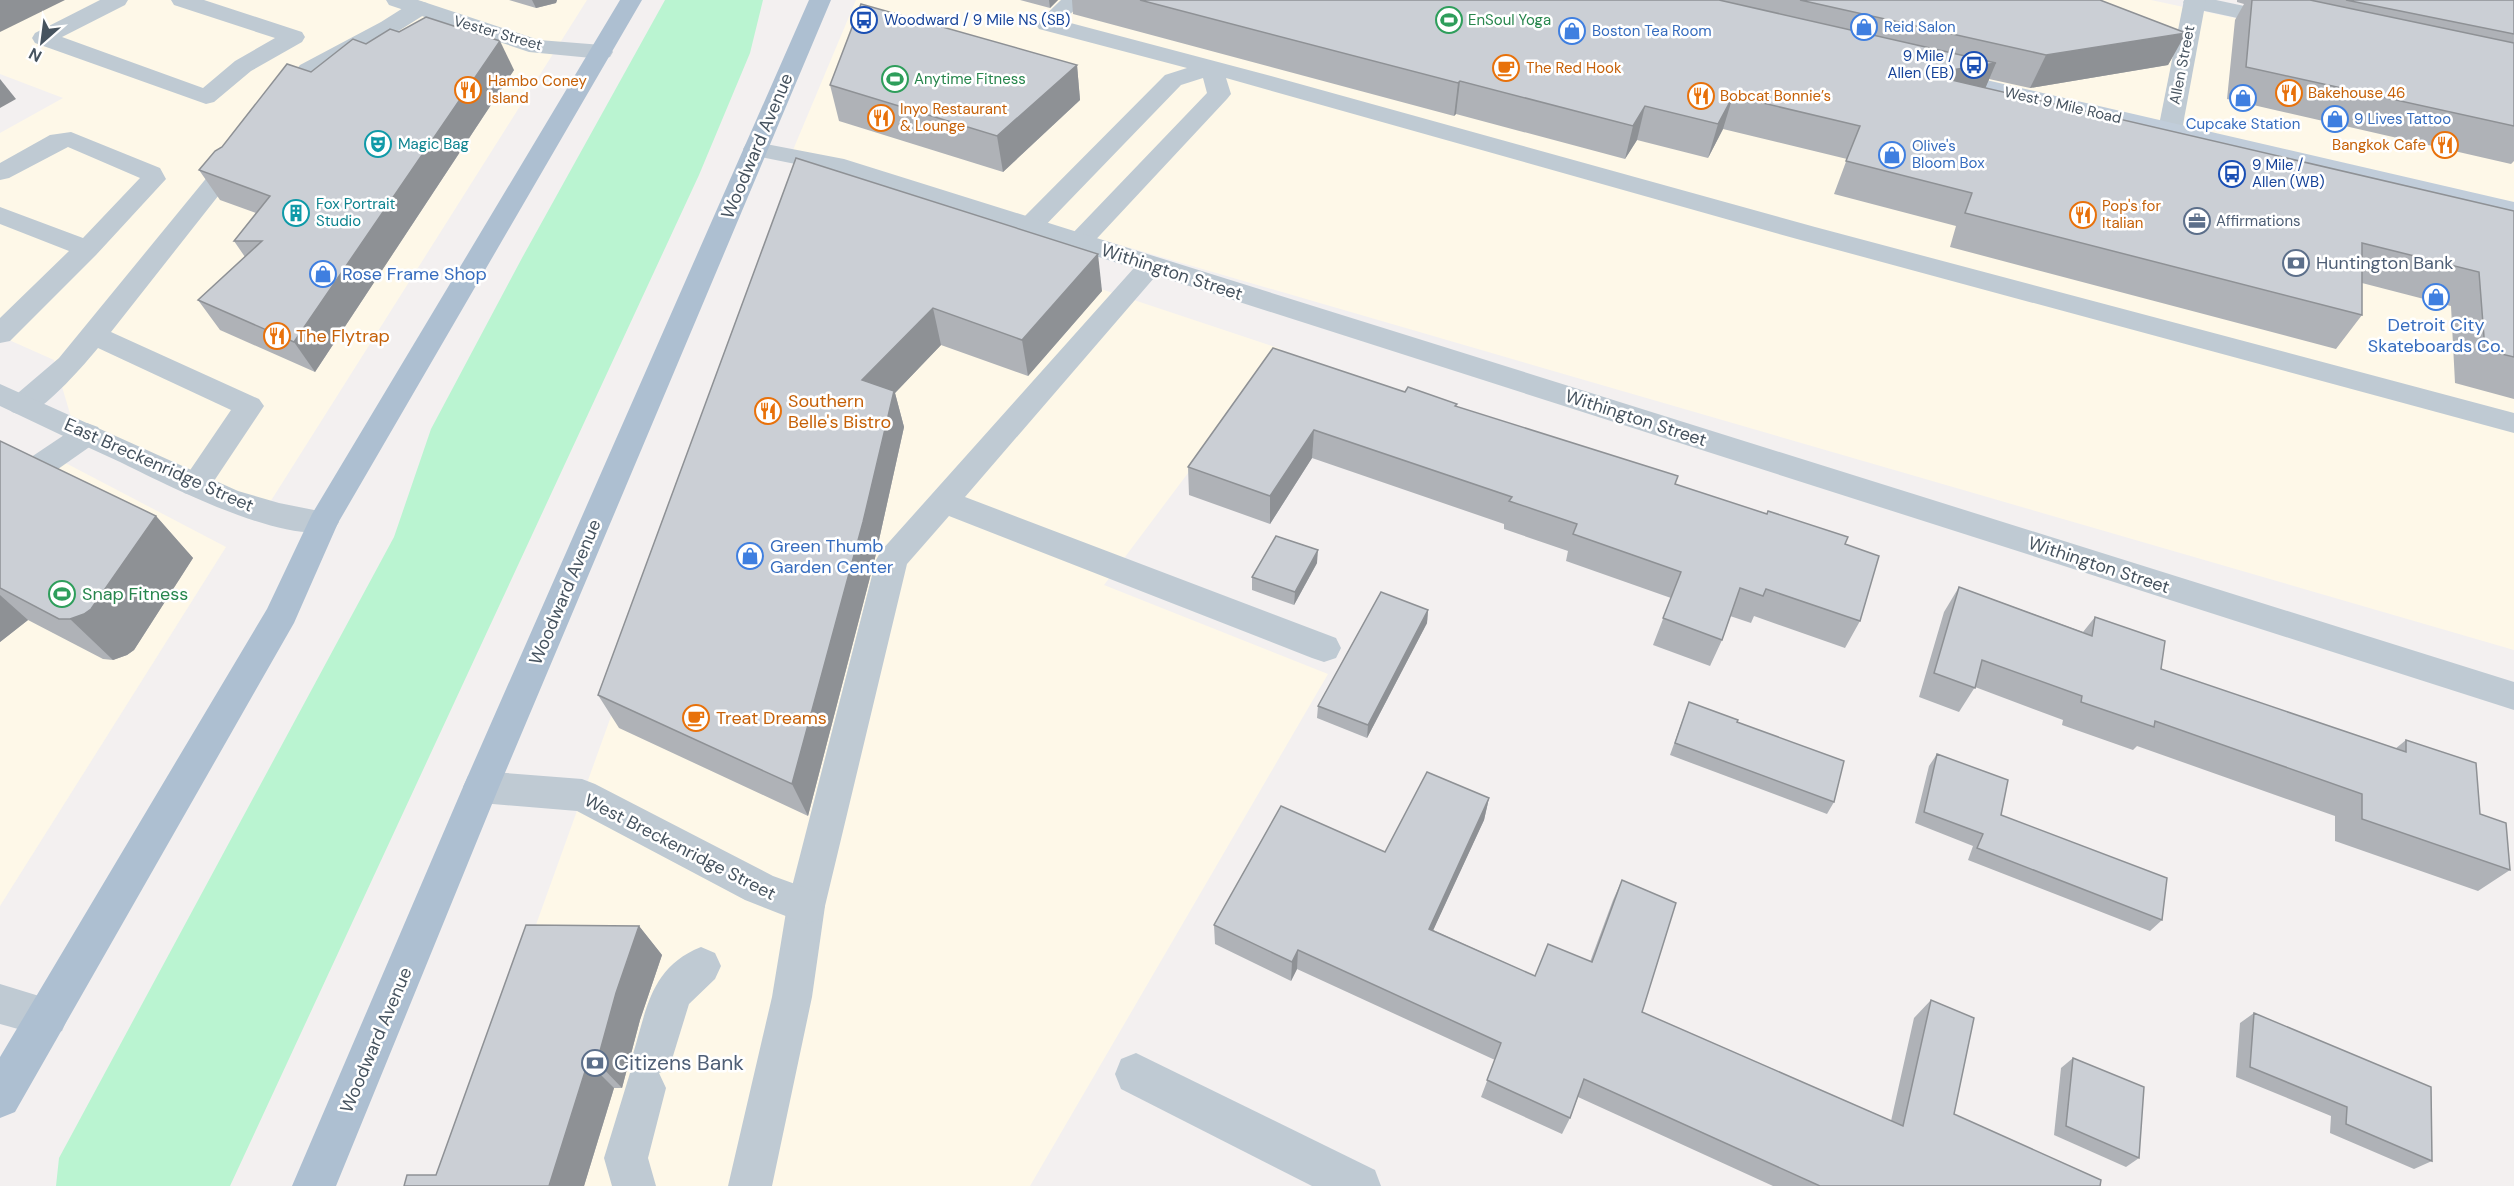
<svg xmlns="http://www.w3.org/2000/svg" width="2514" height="1186" viewBox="0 0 2514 1186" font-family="'DM Sans',sans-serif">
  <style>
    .commercial { fill: #fef8e8 }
    .green { fill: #baf4d1 }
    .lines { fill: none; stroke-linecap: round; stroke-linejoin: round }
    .lane { fill: #bfcad3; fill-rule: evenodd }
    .street { fill: #bfcad3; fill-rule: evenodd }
    .secondary { fill: #c1cdda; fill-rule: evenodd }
    .primary { fill: #adbfd1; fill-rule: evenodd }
    .wall { fill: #afb2b7 }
    .shaded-wall { fill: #8e9195 }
    .building { fill: #cbcfd5; stroke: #8e9195; stroke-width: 1.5 }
    .labels { text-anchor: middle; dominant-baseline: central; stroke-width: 5; stroke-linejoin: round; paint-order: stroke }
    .far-transit-label { font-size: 15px; fill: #164399; stroke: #fff; text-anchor: start }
    .far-leisure-label { font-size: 15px; fill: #27864d; stroke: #fff; text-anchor: start }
    .far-shop-label { font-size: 15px; fill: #366cbe; stroke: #fff; text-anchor: start }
    .far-street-label { font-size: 15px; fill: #46535f; stroke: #fff }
    .far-food-label { font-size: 15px; fill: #c56008; stroke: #fff; text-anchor: start }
    .far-culture-label { font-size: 15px; fill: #0d838f; stroke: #fff; text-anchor: start }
    .far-service-label { font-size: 15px; fill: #4e5e75; stroke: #fff; text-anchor: start }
    .street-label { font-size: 18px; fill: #46535f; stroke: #fff }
    .service-label { font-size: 18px; fill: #4e5e75; stroke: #fff; text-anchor: start }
    .shop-label { font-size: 18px; fill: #366cbe; stroke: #fff; text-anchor: start }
    .food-label { font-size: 18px; fill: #c56008; stroke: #fff; text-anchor: start }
    .leisure-label { font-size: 18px; fill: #27864d; stroke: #fff; text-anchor: start }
    .near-service-label { font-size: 21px; fill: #4e5e75; stroke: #fff; text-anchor: start }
  </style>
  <rect width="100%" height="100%" fill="#f3f0f0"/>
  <g class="commercial">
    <polygon points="0,0 587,0 267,507 77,437 54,360 0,336 0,133 63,98 0,74"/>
    <polygon points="856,0 2151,0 2514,78 2514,650 793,150"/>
    <polygon points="807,191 1281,349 1104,585 1328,674 1030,1186 442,1186 641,633"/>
    <polygon points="56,458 226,547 0,906 0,499"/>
  </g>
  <polygon class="green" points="665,0 763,0 750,53 699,175 230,1186 56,1186 59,1158 394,537 431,429 522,258"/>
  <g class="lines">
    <g class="lane">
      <polygon points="100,0 128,0 125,5 62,37 203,88 235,61 275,38 174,5 171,0 204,0 302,32 305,37 302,42 251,71 214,102 206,104 35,43 32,38 35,33"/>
      <polygon points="1061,0 1085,0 1063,21 1271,76 1815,227 2514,413 2514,433 1797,239 1226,78 1231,94 1227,99 1088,248 1079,250 1070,248 1066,242 1070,236 1207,93 1203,78 1181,85 1038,233 1029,235 1020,233 1016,227 1020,221 1165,75 1187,68 1039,29 1036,24"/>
      <polygon points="2185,0 2216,0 2292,16 2295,21 2292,26 2284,28 2186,7 2183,2"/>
      <polygon points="419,1 427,3 430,8 427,13 397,32 316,75 287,111 279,113 271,111 267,106 300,65 381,22 411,3"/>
      <polygon points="71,132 160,168 166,179 96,255 10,341 0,343 0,318 69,251 0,224 0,207 83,238 140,178 68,147 9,178 0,180 0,163 50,135"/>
      <path d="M240,146L249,148L252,153L111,332L259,399L264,406L206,493L195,496L184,493L180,485L231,410L98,348C85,364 48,406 30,413C23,416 18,414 12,412L7,405L12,398L59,358L231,148Z"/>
      <polygon points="1151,257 1160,259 1164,265 1160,271 965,497 1336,638 1341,648 1336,658 1324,662 1312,658 949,516 907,564 825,906 812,997 772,1186 728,1186 772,997 787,906 876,560 881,551 1142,259"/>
      <polygon points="87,423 98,427 102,434 98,441 11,502 0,505 0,478 76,427"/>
      <path d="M701,947L715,953L721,966L715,979L689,1004L669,1069L659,1073L666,1088L648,1158L656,1186H612L604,1158L630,1073L640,1069L633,1054C647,1008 651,967 701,947Z"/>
      <polygon points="0,984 62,1003 68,1017 62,1031 47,1037 0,1024"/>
    </g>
    <g class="street">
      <polygon points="386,0 418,0 539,40 602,45 610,47 613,52 610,57 602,59 529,52 389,5"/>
      <polygon points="2184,0 2206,0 2182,130 2179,135 2170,137 2161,135 2158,130"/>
      <polygon points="755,142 844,159 2514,682 2514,710 830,171 746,154 743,149 746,144"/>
      <path d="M0,384L238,491L279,503L334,514L339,522L334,530C285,546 167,485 120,462C80,444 40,425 0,406Z"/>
      <polygon points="481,771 582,779 595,784 773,876 820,893 825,906 820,919 806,924 745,900 577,811 481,803 468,798 463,787 468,776"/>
      <polygon points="1136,1053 1375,1170 1381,1186 1312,1186 1121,1089 1115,1074 1121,1059"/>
    </g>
    <polygon class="secondary" points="1943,70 2514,202 2514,218 1935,82 1931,77 1935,72"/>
    <g class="primary">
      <polygon points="620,0 642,0 338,523 294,623 15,1112 0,1118 0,1057 267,609 312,514"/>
      <polygon points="809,0 831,0 499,787 336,1186 292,1186 463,787"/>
    </g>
  </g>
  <g class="wall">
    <polygon points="509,0 557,0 556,3 536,8"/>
    <polygon points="1020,0 1058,0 1050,8"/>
    <polygon points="1072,0 2100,0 2186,33 2168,65 2030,88 1989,79 1985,88 2514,211 2514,399 2455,383 2451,306 2362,283 2362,315 2336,349 1950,247 1956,226 1834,194 1847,159 1723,129 1708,158 1637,140 1625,159 1456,114 1454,116 1073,14"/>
    <polygon points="2237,0 2514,0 2514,161 2511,164 2227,99 2235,20 2244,4 2237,2"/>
    <polygon points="366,44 514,70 315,372 220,330 198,300 245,257 234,241 256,213 220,200 199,170 222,147"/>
    <polygon points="1077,65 1080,100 1003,172 839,121 830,85"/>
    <polygon points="796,158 1102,291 1028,376 941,345 895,393 904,427 875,558 808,816 619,728 598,695"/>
    <polygon points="1405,392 1457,407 1845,544 1860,621 1845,648 1754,616 1751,623 1730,616 1722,640 1710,666 1653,645 1671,598 1566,561 1568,551 1504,529 1504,524 1312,458 1270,524 1189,495 1188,467"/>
    <polygon points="0,441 156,516 193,558 134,650 127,655 113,660 103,659 28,620 0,642"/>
    <polygon points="1317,563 1294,605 1252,590 1252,577"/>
    <polygon points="1959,587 2083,632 2095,617 2161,669 2395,749 2406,740 2480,814 2510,870 2478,891 2335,841 2335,816 2137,746 2133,750 2062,725 2063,720 1975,687 1959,712 1919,697 1944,612"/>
    <polygon points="1428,610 1427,623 1367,738 1317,718 1318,706"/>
    <polygon points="1689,702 1737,722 1834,802 1827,814 1670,755"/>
    <polygon points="1937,754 2001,815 2162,920 2150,931 1968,860 1973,846 1915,823 1929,766"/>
    <polygon points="1489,798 1484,820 1433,930 1535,976 1590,962 1613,900 1622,880 1642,1012 1891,1121 1914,1018 1931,1000 1954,1114 2100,1186 1773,1186 1578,1097 1570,1118 1562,1134 1481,1097 1495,1060 1297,969 1291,981 1215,944 1214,925 1385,852"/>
    <polygon points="639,926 662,955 640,1020 622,1088 614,1088 584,1186 404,1186 436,1175"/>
    <polygon points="2254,1013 2432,1161 2414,1169 2330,1133 2331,1116 2236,1077 2240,1023"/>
    <polygon points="2073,1058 2139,1158 2126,1167 2054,1135 2061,1068"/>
  </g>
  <g class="shaded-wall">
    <polygon points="0,0 65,0 0,32"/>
    <polygon points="532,0 557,0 556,3 536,8"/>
    <polygon points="1049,0 1058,0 1050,8"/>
    <polygon points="2186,33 2168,65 2030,88 2046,55"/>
    <polygon points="500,41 514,70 315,372 294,342"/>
    <polygon points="1996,63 1982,96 1926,74"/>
    <polygon points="1077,65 1080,100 1003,172 997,136"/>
    <polygon points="0,79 16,99 0,108"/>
    <polygon points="1460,81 1456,114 1454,116 1458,83"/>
    <polygon points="1733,96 1723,129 1708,158 1718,124"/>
    <polygon points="1645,106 1637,140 1625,159 1633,126"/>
    <polygon points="1098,254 1102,291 1028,376 1022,340"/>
    <polygon points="933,308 941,345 895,393 904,427 875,558 808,816 792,784 862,380"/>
    <polygon points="1314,430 1312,458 1270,524 1270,496"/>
    <polygon points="156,516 193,558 134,650 127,655 113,660 70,619"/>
    <polygon points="1318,550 1317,563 1294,605 1295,592"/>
    <polygon points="0,595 28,620 0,642"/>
    <polygon points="1428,610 1427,623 1367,738 1368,725"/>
    <polygon points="1489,798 1484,820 1425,948 1429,929"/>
    <polygon points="639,926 662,955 640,1020 622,1088 597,1062 616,993"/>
    <polygon points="1298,950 1297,969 1291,981 1292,962"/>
    <polygon points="588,1062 614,1088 584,1186 549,1186"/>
  </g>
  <g class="building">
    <polygon points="1140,0 1719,0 1996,63 1926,74 2514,211 2514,357 2485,350 2479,272 2362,243 2362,315 1965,213 1972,193 1846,161 1860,126 1733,96 1718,124 1645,106 1633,126 1460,81 1458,83"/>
    <polygon points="1800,0 2100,0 2186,33 2046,55"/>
    <polygon points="2252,0 2310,0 2514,43 2514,126 2246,67"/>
    <polygon points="2346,0 2514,0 2514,34"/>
    <polygon points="861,4 1077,65 997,136 830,85"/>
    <polygon points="426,17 500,41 294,342 198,300 262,241 234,241 270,196 199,170 215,151 222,147 287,64 311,72 353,39 366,44 390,29 399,32"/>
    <polygon points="796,158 1098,254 1022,340 933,308 862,380 894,391 863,522 792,784 598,695"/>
    <polygon points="1273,348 1405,392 1408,387 1457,404 1455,406 1678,476 1675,484 1767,514 1768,511 1848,537 1845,544 1879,556 1860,621 1766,589 1763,596 1740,588 1722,640 1663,618 1681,572 1573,534 1577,524 1509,501 1512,497 1314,430 1270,496 1188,467"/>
    <polygon points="0,441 156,516 91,609 84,614 70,619 59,619 0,588"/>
    <polygon points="1276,536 1318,550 1295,592 1252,577"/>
    <polygon points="1959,587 2092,636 2095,617 2165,641 2161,669 2406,752 2406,740 2476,763 2480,814 2506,823 2510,870 2362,819 2362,794 2155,721 2154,727 2081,702 2082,696 1982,660 1975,688 1934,673"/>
    <polygon points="1381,592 1428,610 1368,725 1318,706"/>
    <polygon points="1689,702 1738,720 1737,722 1844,761 1834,802 1675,743"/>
    <polygon points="1937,754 2008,780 2001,815 2167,878 2162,920 1977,848 1983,834 1924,812"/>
    <polygon points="1427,772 1489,798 1429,929 1535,976 1548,944 1592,962 1622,880 1676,903 1642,1012 1903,1126 1931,1000 1974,1018 1954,1114 2101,1180 2100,1186 1820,1186 1584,1079 1570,1118 1487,1080 1501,1043 1298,950 1292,962 1214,925 1281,806 1385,852"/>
    <polygon points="526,925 639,926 616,993 597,1062 588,1062 549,1186 404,1186 407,1175 436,1175"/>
    <polygon points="2254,1013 2431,1087 2432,1161 2346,1124 2347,1107 2250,1067"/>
    <polygon points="2073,1058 2144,1087 2139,1158 2066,1126"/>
  </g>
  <defs>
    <symbol id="bus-ring" viewBox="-11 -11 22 22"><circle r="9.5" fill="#fff" stroke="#1a4fb4" stroke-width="1.5"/><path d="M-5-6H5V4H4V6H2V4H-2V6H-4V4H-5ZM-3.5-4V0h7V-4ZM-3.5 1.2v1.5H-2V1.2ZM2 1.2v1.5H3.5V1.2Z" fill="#1a4fb4"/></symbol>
    <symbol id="stadium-ring" viewBox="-11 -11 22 22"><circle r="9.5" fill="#fff" stroke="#2e9e5b" stroke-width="1.5"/><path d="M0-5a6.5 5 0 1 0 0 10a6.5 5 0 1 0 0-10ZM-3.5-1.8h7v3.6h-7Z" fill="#2e9e5b"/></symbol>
    <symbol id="shop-ring" viewBox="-11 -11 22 22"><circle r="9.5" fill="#fff" stroke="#3f7fe0" stroke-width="1.5"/><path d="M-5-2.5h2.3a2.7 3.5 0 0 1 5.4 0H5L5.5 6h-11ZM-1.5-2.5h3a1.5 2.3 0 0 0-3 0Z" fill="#3f7fe0"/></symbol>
    <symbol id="cafe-ring" viewBox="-11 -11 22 22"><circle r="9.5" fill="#fff" stroke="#e8710a" stroke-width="1.5"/><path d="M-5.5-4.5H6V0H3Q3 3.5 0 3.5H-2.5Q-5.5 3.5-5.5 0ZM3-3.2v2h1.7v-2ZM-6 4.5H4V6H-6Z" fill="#e8710a"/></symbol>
    <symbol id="restaurant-ring" viewBox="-11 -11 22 22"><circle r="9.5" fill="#fff" stroke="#e8710a" stroke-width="1.5"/><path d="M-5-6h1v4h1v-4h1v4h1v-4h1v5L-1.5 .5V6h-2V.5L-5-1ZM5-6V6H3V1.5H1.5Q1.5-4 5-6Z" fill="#e8710a"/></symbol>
    <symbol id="theatre-ring" viewBox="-11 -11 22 22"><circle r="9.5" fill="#fff" stroke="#0f9aa8" stroke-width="1.5"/><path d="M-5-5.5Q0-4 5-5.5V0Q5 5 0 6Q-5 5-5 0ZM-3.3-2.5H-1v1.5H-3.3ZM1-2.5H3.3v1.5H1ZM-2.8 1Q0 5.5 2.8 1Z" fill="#0f9aa8"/></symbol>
    <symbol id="building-ring" viewBox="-11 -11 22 22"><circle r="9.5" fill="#fff" stroke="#0f9aa8" stroke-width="1.5"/><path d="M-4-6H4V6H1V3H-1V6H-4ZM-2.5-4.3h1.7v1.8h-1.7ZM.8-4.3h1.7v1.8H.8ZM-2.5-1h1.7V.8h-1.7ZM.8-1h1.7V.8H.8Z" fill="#0f9aa8"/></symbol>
    <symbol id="office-ring" viewBox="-11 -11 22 22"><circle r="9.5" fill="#fff" stroke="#5c6f8a" stroke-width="1.5"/><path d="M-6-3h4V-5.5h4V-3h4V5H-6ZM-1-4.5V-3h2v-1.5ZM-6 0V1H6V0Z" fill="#5c6f8a"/></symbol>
    <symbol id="bank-ring" viewBox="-11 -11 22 22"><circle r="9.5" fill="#fff" stroke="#5c6f8a" stroke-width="1.5"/><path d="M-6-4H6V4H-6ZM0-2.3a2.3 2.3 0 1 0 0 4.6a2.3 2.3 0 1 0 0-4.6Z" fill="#5c6f8a"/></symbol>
  </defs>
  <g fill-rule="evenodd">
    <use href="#bus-ring" x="849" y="5" width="30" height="30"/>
    <use href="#stadium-ring" x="1434" y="5" width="30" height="30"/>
    <use href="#shop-ring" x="1849" y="12" width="30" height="30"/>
    <use href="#shop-ring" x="1557" y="16" width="30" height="30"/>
    <use href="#bus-ring" x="1959" y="50" width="30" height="30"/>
    <use href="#cafe-ring" x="1491" y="53" width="30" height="30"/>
    <use href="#stadium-ring" x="880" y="64" width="30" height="30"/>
    <use href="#restaurant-ring" x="453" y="75" width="30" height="30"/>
    <use href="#restaurant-ring" x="2274" y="78" width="30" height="30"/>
    <use href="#restaurant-ring" x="1686" y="81" width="30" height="30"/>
    <use href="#shop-ring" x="2228" y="83" width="30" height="30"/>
    <use href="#restaurant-ring" x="866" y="103" width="30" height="30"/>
    <use href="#shop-ring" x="2320" y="104" width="30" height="30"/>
    <use href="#theatre-ring" x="363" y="129" width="30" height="30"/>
    <use href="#restaurant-ring" x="2430" y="130" width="30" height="30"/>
    <use href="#shop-ring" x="1877" y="140" width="30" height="30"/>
    <use href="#bus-ring" x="2217" y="159" width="30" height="30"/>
    <use href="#building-ring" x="281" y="198" width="30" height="30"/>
    <use href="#restaurant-ring" x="2068" y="200" width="30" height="30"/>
    <use href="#office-ring" x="2182" y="206" width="30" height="30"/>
    <use href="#bank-ring" x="2281" y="248" width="30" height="30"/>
    <use href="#shop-ring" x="308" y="259" width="30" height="30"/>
    <use href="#shop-ring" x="2421" y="282" width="30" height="30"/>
    <use href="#restaurant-ring" x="262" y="321" width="30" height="30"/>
    <use href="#restaurant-ring" x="753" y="396" width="30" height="30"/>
    <use href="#shop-ring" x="735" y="541" width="30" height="30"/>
    <use href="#stadium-ring" x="47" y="579" width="30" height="30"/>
    <use href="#cafe-ring" x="681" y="703" width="30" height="30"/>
    <use href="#bank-ring" x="580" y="1048" width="30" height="30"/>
  </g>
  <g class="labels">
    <g class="far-transit-label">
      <text x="884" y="20">Woodward / 9 Mile NS (SB)</text>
      <text x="1954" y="56" text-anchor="end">9 Mile /<tspan x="1954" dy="17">Allen (EB)</tspan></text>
      <text x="2252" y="165">9 Mile /<tspan x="2252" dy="17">Allen (WB)</tspan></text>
    </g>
    <g class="far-leisure-label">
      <text x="1468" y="20">EnSoul Yoga</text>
      <text x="914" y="79">Anytime Fitness</text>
    </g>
    <g class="far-shop-label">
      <text x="1884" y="27">Reid Salon</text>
      <text x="1592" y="31">Boston Tea Room</text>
      <text x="2354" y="119">9 Lives Tattoo</text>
      <text x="2243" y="124" text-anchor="middle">Cupcake Station</text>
      <text x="1912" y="146">Olive's<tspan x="1912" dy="17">Bloom Box</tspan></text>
    </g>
    <g class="far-street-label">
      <text transform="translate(498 33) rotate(16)">Vester Street</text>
      <text transform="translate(2182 65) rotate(-79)">Allen Street</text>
      <text transform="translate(2063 105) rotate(13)">West 9 Mile Road</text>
    </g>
    <g class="far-food-label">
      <text x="1526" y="68">The Red Hook</text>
      <text x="488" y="81">Hambo Coney<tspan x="488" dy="17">Island</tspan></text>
      <text x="2308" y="93">Bakehouse 46</text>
      <text x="1720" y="96">Bobcat Bonnie’s</text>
      <text x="900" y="109">Inyo Restaurant<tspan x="900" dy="17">&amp; Lounge</tspan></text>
      <text x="2426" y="145" text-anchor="end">Bangkok Cafe</text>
      <text x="2102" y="206">Pop's for<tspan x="2102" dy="17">Italian</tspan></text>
    </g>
    <g class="far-culture-label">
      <text x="398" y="144">Magic Bag</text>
      <text x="316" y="204">Fox Portrait<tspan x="316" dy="17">Studio</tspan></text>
    </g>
    <g class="far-service-label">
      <text x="2216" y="221">Affirmations</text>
    </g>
    <g class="street-label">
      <text transform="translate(757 146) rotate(-67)">Woodward Avenue</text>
      <text transform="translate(1172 272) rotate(18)">Withington Street</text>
      <text transform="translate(1636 418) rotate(18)">Withington Street</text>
      <text transform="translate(159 465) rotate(24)">East Breckenridge Street</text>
      <text transform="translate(2099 565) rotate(18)">Withington Street</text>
      <text transform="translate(565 592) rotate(-67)">Woodward Avenue</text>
      <text transform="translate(680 847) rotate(27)">West Breckenridge Street</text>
      <text transform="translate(376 1040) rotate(-67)">Woodward Avenue</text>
    </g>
    <g class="service-label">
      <text x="2316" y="263">Huntington Bank</text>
    </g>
    <g class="shop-label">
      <text x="342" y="274">Rose Frame Shop</text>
      <text x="2436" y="325" text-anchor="middle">Detroit City<tspan x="2436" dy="21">Skateboards Co.</tspan></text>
      <text x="770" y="546">Green Thumb<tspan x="770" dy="21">Garden Center</tspan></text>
    </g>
    <g class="food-label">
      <text x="296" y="336">The Flytrap</text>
      <text x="788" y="401">Southern<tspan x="788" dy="21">Belle's Bistro</tspan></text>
      <text x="716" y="718">Treat Dreams</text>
    </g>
    <g class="leisure-label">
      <text x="82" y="594">Snap Fitness</text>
    </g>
    <g class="near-service-label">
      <text x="614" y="1063">Citizens Bank</text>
    </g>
  </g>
  <g transform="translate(42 42) rotate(208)" stroke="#ffffff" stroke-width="4.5" paint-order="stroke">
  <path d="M0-4.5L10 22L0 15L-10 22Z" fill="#46535f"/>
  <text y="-9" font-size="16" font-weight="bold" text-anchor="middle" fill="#46535f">N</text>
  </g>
</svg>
